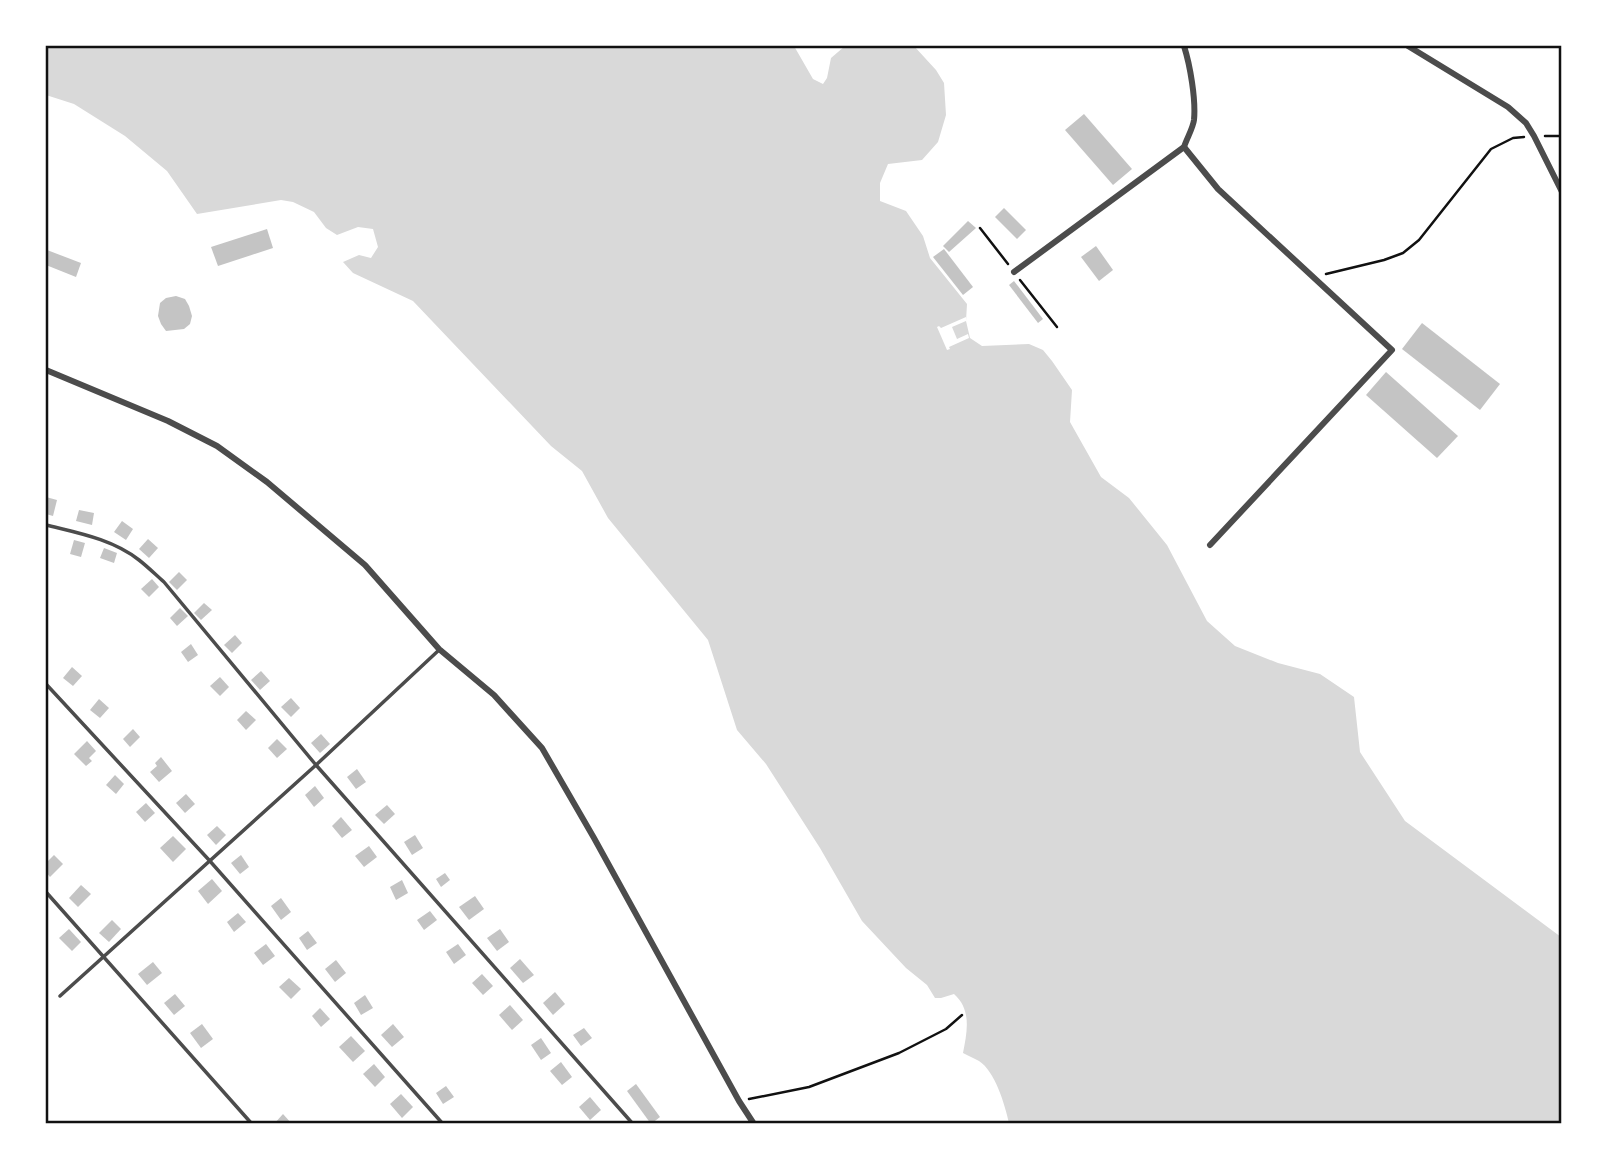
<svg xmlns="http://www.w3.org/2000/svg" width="1607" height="1169" viewBox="0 0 1607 1169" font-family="Literata,serif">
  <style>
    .water { fill: #d9d9d9 }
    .pier { fill: #fff }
    .building { fill: #c4c4c4 }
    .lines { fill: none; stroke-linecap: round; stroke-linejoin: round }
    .path { stroke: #111; stroke-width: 2.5 }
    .service { stroke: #4c4c4c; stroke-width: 3.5 }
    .minor { stroke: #4c4c4c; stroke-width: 6 }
    .neatline { fill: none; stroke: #111; stroke-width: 2.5 }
  </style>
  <rect width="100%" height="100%" fill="#fff"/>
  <path class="water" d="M46,46H794L813,79L823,84L827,78L831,58L845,46H914L936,70L944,83L946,115L938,142L922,160L888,164L880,183V201L906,211L923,236L930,258L967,304L966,321L970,338L982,346L1029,344L1043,350L1052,361L1072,390L1070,422L1101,477L1129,498L1167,545L1207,621L1235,646L1278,663L1320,674L1354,697L1360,752L1405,821L1561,937V1123H1009C1005,1105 995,1071 979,1061C974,1058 968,1056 963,1053C967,1032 972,1010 954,994L941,998H935L927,985L906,968L862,921L820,848L766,764L737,730L708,640L608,518L582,471L551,446L413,301L353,273L343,262L359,255L371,258L378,247L373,229L358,227L337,235L326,228L314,212L293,202L281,200L197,214L167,171L125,136L74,104L46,95Z"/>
  <polygon class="pier" points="966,317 966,321 952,327 957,339 968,334 969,338 949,347 950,349 947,350 937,327 939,326 941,328"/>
  <g class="building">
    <polygon points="1084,114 1132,169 1113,185 1065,130"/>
    <polygon points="1004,208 1026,230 1017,239 995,217"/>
    <polygon points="968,221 976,228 949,252 943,246"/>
    <polygon points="267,229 273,248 218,266 211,247"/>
    <polygon points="1096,246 1113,270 1099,281 1081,257"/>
    <polygon points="944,249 973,287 963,295 933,257"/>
    <polygon points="47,250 81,263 76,277 46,265"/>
    <polygon points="1014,281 1043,319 1038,323 1009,285"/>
    <polygon points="176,296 185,299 189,306 192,316 190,324 184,329 166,331 161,324 158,316 160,303 166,298"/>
    <polygon points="1422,323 1500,384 1480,410 1402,349"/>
    <polygon points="1386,372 1458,436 1437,458 1366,395"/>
    <polygon points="46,497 57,500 53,516 46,514"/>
    <polygon points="79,510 94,513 92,525 76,521"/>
    <polygon points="122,521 133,529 126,540 114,532"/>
    <polygon points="148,539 158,548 149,558 139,549"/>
    <polygon points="74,540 85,543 81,557 70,554"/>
    <polygon points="104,548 117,553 114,563 100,558"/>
    <polygon points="179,572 187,580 177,590 169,582"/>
    <polygon points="152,579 159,587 149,597 141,589"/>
    <polygon points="204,603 212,610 201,620 194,613"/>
    <polygon points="180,608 188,616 177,626 170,618"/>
    <polygon points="235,635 242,643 232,653 224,645"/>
    <polygon points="191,644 198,655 188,662 181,652"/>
    <polygon points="72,667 82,676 73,686 63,678"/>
    <polygon points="261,671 270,681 260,690 251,680"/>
    <polygon points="220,677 229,687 220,696 210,686"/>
    <polygon points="291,698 300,708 291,717 281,707"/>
    <polygon points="99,699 109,708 100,718 90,710"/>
    <polygon points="246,711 256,720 246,730 237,720"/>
    <polygon points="133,729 140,737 130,747 123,739"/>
    <polygon points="321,734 330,744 320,753 311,743"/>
    <polygon points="277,739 287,749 277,758 268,748"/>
    <polygon points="87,741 96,751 89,758 92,761 86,766 74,754"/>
    <polygon points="161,757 172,771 159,782 150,772 157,766 155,763"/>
    <polygon points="357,769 366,782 356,789 347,777"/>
    <polygon points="115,775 124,784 116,794 106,785"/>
    <polygon points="315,786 324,798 314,807 305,795"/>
    <polygon points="186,794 195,804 185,813 176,803"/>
    <polygon points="146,803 155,813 145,822 136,812"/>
    <polygon points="387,805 395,814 384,824 375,815"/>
    <polygon points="341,817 352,830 342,838 332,826"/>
    <polygon points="217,826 226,835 216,845 207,835"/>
    <polygon points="415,835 423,848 412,855 404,842"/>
    <polygon points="173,836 186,849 173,862 160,848"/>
    <polygon points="369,846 377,857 364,867 355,856"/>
    <polygon points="54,855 63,864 50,877 46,872 46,863"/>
    <polygon points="241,855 249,867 240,874 231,863"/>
    <polygon points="445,873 450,880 441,887 436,879"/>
    <polygon points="212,879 222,891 208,904 198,891"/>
    <polygon points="402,880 408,893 396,900 390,887"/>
    <polygon points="81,885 91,894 78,907 69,898"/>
    <polygon points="475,896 484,909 469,920 459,907"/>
    <polygon points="281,898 291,912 281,920 271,906"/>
    <polygon points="430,911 437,920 424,930 417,920"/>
    <polygon points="238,913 246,922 234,932 227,922"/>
    <polygon points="112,920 121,929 109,942 99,933"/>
    <polygon points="69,929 81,942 72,951 59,938"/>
    <polygon points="500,929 509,942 497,951 487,938"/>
    <polygon points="308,931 317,943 307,950 299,938"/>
    <polygon points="266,944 275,956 263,965 254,953"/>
    <polygon points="458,944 466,955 454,964 446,952"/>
    <polygon points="520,959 534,975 523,983 510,968"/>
    <polygon points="336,960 346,973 335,982 325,969"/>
    <polygon points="153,962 162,973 147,985 138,974"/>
    <polygon points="482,974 493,986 483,995 472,983"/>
    <polygon points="289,978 301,989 291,999 279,987"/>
    <polygon points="555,992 565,1004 553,1015 543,1003"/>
    <polygon points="175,994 185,1006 174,1015 164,1003"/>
    <polygon points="365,995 373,1008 361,1015 354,1003"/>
    <polygon points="510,1005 523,1020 512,1030 499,1015"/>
    <polygon points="320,1008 330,1019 321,1027 312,1016"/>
    <polygon points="202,1024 213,1039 201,1048 190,1033"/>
    <polygon points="393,1024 404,1037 392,1047 381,1035"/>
    <polygon points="584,1028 592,1038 581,1046 573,1035"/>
    <polygon points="351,1036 365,1051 353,1062 339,1047"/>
    <polygon points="541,1038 551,1053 541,1060 531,1045"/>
    <polygon points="561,1062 572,1077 562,1085 550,1071"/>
    <polygon points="374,1064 385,1077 375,1087 363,1074"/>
    <polygon points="636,1084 660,1117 651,1124 627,1091"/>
    <polygon points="446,1086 454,1097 443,1104 436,1093"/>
    <polygon points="401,1094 413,1107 402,1118 390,1104"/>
    <polygon points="590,1097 601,1110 590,1120 579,1107"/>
    <polygon points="283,1114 292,1124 274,1124"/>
  </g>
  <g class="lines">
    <g class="path">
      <polyline points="1545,136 1562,136"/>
      <polyline points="980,228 1008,264"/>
      <polyline points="1326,274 1384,260 1403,253 1419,240 1491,149 1513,138 1524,137"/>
      <polyline points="1020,280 1057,327"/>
      <polyline points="749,1099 809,1087 899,1053 946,1029 962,1015"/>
    </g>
    <g class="service">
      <path d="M46,525C78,533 112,539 139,560C148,567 156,575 164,582L316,765L633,1124"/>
      <polyline points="46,684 209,860 443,1124"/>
      <polyline points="46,892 252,1124"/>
      <polyline points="60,996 316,765 439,650"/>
    </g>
    <g class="minor">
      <polyline points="1408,46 1508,107 1526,123 1534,136 1562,192"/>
      <polyline points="1184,147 1218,189 1392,350 1210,545"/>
      <path d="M1014,272L1184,147C1187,138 1193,128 1194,120C1196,99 1190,65 1184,46"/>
      <polyline points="46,370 168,421 217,446 267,482 365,565 439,649 494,695 542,748 594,838 739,1101 754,1124"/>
    </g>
  </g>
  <rect width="1607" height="1169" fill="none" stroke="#ffffff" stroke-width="94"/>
  <rect x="47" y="47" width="1513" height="1075" class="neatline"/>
</svg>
